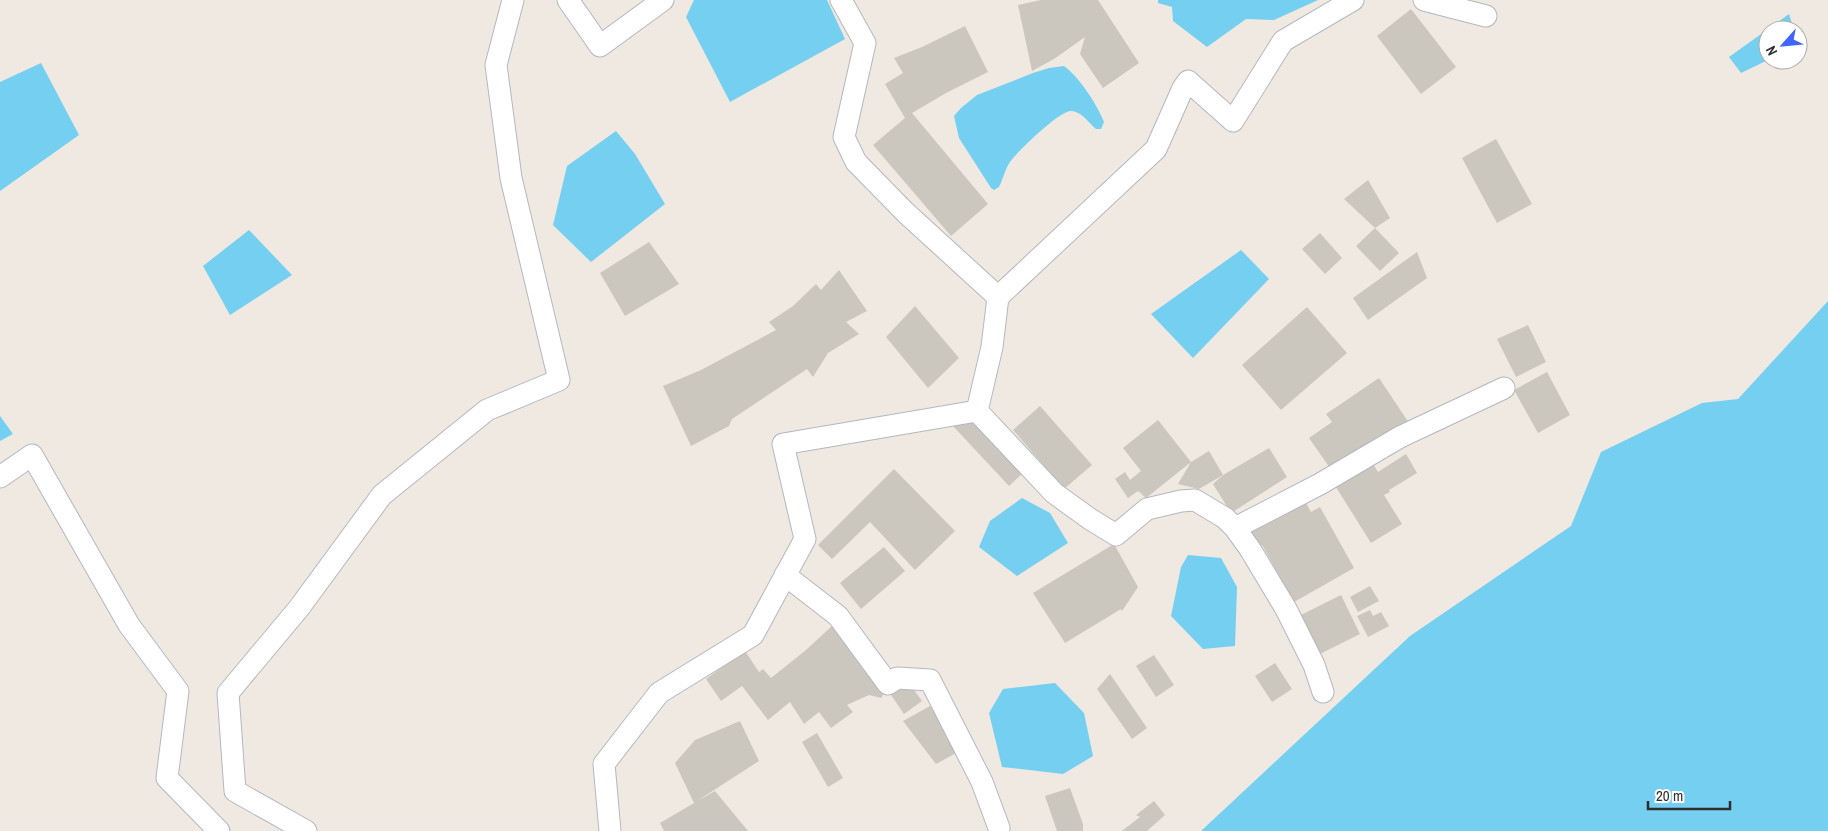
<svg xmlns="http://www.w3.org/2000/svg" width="1828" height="831" viewBox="0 0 1828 831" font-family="'Archivo Narrow',sans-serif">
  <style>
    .water { fill: #75cff0 }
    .building { fill: #cbc7bf }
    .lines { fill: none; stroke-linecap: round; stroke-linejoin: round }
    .street-casing { stroke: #b4b7c1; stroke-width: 23 }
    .street { stroke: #fff; stroke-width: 21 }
  </style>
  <rect width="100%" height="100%" fill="#efe9e1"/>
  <g class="water">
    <polygon points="694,0 827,0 845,39 730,102 686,17"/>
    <polygon points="1158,0 1318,0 1274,20 1246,19 1207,47 1173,21 1172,7 1158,3"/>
    <polygon points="1789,14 1794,30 1768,30 1768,60 1741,73 1729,57"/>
    <polygon points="41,63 79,135 0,191 0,82"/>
    <path d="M1064,66C1079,77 1097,104 1104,122L1101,129H1096C1089,123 1081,111 1071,111C1059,111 1017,152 1010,162C1005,169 1003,179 999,187L994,190L991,188L959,138L954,116L961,108L977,95L1033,73L1049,68Z"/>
    <polygon points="616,131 635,154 665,204 591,262 553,225 567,166"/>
    <polygon points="249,230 292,275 230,315 203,266"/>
    <polygon points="1241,250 1269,279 1193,358 1151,314"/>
    <polygon points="1828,301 1828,831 1201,831 1410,636 1571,526 1601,452 1702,403 1738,399"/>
    <polygon points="0,416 13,434 0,441"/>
    <polygon points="1022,498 1050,513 1068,543 1017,576 979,547 990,521"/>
    <polygon points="1188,555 1221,558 1237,587 1235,646 1203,649 1171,616 1181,567"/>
    <polygon points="1055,683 1084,713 1093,756 1063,774 1002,767 989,713 1003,689"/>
  </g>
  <g class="building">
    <polygon points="1041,0 1098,0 1139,63 1103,88 1080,54 1085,37 1054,59 1032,71 1018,5"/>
    <polygon points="1411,9 1456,67 1421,94 1377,36"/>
    <polygon points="965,26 988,72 946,93 912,113 988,204 951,236 873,145 905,118 885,84 903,73 894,58 922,47"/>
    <polygon points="1496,139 1532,204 1497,223 1462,158"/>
    <polygon points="1368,180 1390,218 1375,228 1399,253 1380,271 1356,246 1375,228 1344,199"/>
    <polygon points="1320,233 1342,258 1325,274 1302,249"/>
    <polygon points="649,242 679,284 625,316 600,273"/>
    <polygon points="1417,252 1427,278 1368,320 1353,298"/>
    <polygon points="839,270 867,311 846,322 859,334 828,353 813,377 807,369 732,419 729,426 691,446 663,386 701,370 776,330 769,322 793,306 816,284 821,290"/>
    <polygon points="915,306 959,358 928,388 886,337"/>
    <polygon points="1307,307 1347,353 1281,410 1242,365"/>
    <polygon points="1528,325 1546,362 1516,377 1497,339"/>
    <polygon points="1547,372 1570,415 1538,433 1514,390"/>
    <polygon points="1379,378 1409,423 1332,471 1309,438 1332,422 1326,414"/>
    <polygon points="1040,406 1092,465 1064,489 1013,430"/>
    <polygon points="1158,420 1191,462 1209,451 1223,475 1199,489 1178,484 1191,462 1146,498 1138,491 1128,498 1115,479 1125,472 1130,480 1141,471 1123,448"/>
    <polygon points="975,421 1024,472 1009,486 952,425"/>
    <polygon points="1269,448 1287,477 1231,513 1213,484 1223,475"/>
    <polygon points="1406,454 1417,473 1389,490 1390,492 1384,495 1402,524 1371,543 1334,484 1371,461 1378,472"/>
    <polygon points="894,469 955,531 915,570 870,522 832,559 818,545"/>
    <polygon points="1305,501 1311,512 1320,507 1354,568 1294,602 1262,545 1256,548 1248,533"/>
    <polygon points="1114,544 1138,587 1122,611 1121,609 1065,643 1033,593"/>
    <polygon points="884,547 905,571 861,609 840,583"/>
    <polygon points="1370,586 1379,601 1358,612 1350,597"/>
    <polygon points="1341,595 1360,634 1318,655 1299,616"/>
    <polygon points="1370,610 1373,616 1381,612 1389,626 1368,637 1357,616"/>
    <polygon points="833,625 887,689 881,698 869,695 847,705 853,712 831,728 819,712 804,724 790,702 768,720 742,686 721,701 706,679 745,651 759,672 763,669 771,678 806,650"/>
    <polygon points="1154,655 1174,685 1156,697 1136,666"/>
    <polygon points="1275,663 1292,689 1272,702 1255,676"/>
    <polygon points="1110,674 1147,728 1132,739 1097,689"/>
    <polygon points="909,683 922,701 904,714 891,695"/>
    <polygon points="930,706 958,752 936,764 903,721"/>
    <polygon points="740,721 759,761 697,801 715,791 748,831 664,831 660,823 694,803 675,763 695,740"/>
    <polygon points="817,733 843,778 828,787 802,742"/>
    <polygon points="1070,788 1083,824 1083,831 1057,831 1045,796"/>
    <polygon points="1154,801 1165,815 1147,831 1122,831 1140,817 1136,815"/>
  </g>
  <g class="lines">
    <defs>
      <g id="street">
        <polyline points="568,0 600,46 663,0"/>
        <polyline points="841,0 865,43 844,137 856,162 906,213 998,297"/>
        <polyline points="1424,0 1486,16"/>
        <polyline points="0,477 32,455 129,625 178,691 167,778 219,831"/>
        <polyline points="1235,528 1320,484 1400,437 1504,388"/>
        <polyline points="785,575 838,616 888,684 897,678 930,680 982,782 999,828"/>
        <polyline points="1323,692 1314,665 1286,609 1250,549 1235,528 1225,518 1195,500 1181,501 1147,509 1116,535 1090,519 1054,493 977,411 992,347 998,297 1156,149 1183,88 1188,81 1233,121 1283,41 1353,0"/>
        <polyline points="306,831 235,791 228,693 299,608 382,495 487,410 559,380 511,178 496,65 513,0"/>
        <polyline points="610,831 604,764 659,693 753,635 805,539 783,444 977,411"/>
      </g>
    </defs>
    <use href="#street" class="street-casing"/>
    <use href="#street" class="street"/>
  </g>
  <g transform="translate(1783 45) rotate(243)"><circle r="24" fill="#ffffff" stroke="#ababab"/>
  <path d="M0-4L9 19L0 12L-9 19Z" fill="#4264fb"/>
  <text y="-8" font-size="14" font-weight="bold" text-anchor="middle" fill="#2e2e2e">N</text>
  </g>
  <path d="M1648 801v8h82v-8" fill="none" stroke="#2e2e2e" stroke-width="2.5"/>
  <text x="1656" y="801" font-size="15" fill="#2e2e2e" stroke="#ffffff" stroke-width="4" paint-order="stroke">20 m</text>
</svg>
